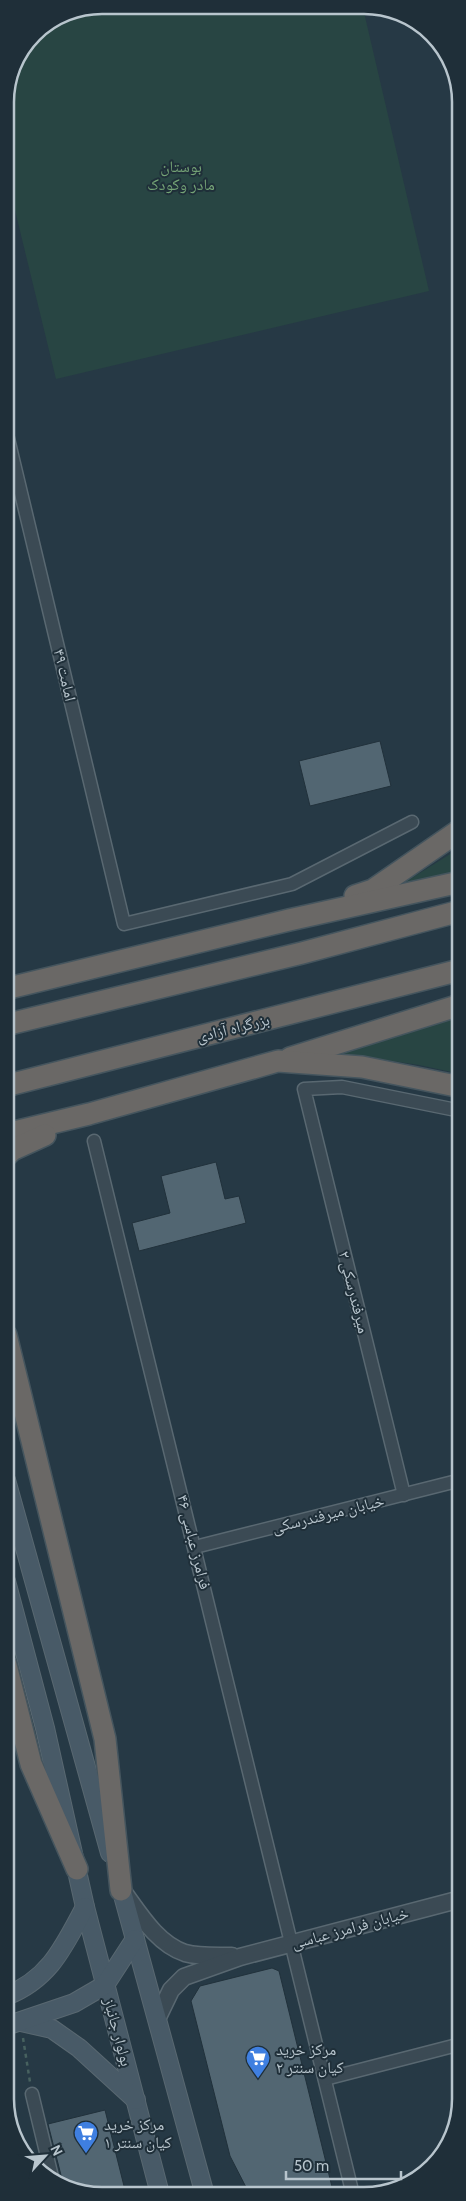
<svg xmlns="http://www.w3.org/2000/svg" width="466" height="2201" viewBox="0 0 466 2201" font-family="Cabin,'Noto Naskh Arabic',sans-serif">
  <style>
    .green { fill: #284543 }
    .building { fill: #526672; stroke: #21313b }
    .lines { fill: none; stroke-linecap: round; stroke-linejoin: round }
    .minor-casing { stroke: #596871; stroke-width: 15 }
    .tertiary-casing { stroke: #596871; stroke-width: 19 }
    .secondary-casing { stroke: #596871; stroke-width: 20 }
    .trunk-casing { stroke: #45555e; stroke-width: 24 }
    .path { stroke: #47615f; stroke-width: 2.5; stroke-dasharray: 4 4; stroke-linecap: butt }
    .minor { stroke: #3b4a54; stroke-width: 12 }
    .tertiary { stroke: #3b4a54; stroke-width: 16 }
    .secondary { stroke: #485a67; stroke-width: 18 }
    .trunk { stroke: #6a6866; stroke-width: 21 }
    .labels { text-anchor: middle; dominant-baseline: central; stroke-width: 4; stroke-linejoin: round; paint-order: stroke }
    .park-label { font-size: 16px; fill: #75a476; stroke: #1f2f39 }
    .street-label { font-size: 16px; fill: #b8c5cd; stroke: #1f2f39 }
    .poi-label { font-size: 16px; fill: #b8c5cd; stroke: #1f2f39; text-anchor: start }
    .rim { fill: none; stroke: #b8c5cd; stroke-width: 2.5 }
  </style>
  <rect width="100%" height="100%" fill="#263945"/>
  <g class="green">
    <polygon points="101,5 363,8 429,291 56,379 5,169 5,95 33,33 65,12"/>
    <polygon points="460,848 460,871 394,889"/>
    <polygon points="460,1016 461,1074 419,1065 332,1052"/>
  </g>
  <g class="building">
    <polygon points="380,741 391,786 310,806 299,761"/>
    <polygon points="216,1162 225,1199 239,1196 246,1223 139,1251 132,1223 170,1213 161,1176"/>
    <polygon points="272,1968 279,1971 334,2195 250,2195 230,2156 191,2001 200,1986"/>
    <polygon points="105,2110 126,2194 82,2194 63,2183 48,2124"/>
  </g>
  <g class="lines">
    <defs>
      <g id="minor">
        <polyline points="5,426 124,924 292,884 412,822"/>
        <polyline points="94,1141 353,2195"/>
        <polyline points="404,1495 304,1089 342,1087 461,1111"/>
        <polyline points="195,1547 461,1480"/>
        <polyline points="325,2079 461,2044"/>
        <polyline points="32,2094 52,2177"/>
      </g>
      <g id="tertiary">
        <path d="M122,1890C139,1913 157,1944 185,1953C199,1957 218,1956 232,1956"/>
        <polyline points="157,2019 171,1990 184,1977 240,1957 461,1899"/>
      </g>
      <g id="secondary">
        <polyline points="6,1480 110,1853"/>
        <polyline points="6,1581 45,1728 85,1907 160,2194"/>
        <polyline points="118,1877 205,2195"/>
        <path d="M6,1996C50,1979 64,1946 85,1907"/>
        <polyline points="21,2022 52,2029 79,2048 136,2100"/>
        <polyline points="6,2026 74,2003 105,1985 135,1939"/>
      </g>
      <g id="trunk">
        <polyline points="355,896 373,890 460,830"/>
        <polyline points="5,989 289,920 460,882"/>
        <polyline points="5,1025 302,953 460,911"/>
        <polyline points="290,1058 460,1005"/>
        <polyline points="5,1086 460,970"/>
        <polyline points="6,1134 89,1114 278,1061 362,1067 461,1087"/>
        <polyline points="6,1156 12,1150 45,1135"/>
        <polyline points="6,1335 105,1739 121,1890"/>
        <polyline points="6,1665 31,1764 77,1869"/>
      </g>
    </defs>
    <use href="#minor" class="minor-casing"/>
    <use href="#tertiary" class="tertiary-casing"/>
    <use href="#secondary" class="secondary-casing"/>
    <use href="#trunk" class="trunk-casing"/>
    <g class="path">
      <polyline points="6,1970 7,1979"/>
      <polyline points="23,2038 30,2082"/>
    </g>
    <use href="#minor" class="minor"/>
    <use href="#tertiary" class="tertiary"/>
    <use href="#secondary" class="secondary"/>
    <use href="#trunk" class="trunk"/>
  </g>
  <defs>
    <symbol id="supermarket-pin" viewBox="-11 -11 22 30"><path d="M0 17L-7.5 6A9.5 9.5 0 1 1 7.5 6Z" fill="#3f7fe0" stroke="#1f2f39"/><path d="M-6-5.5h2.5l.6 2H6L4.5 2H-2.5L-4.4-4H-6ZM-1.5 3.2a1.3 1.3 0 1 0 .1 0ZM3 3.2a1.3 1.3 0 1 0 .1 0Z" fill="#fff"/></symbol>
  </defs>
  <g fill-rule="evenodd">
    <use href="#supermarket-pin" x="244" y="2044" width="28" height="38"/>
    <use href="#supermarket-pin" x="72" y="2119" width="28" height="38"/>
  </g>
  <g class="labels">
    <g class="park-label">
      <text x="181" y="166">بوستان<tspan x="181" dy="18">مادر وکودک</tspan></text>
    </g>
    <g class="street-label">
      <text transform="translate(65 675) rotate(77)">امامت ۴۹</text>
      <text transform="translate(233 1028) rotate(-14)">بزرگراه آزادی</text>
      <text transform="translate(354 1292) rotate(76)">میرفندرسکی ۲</text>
      <text transform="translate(328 1514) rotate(-14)">خیابان میرفندرسکی</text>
      <text transform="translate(194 1542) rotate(76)">فرامرز عباسی ۴۶</text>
      <text transform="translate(350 1928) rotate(-15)">خیابان فرامرز عباسی</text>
      <text transform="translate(118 2032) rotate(75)">بولوار جانباز</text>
    </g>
    <g class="poi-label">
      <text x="276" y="2049">مرکز خرید<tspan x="276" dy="18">کیان سنتر ۲</tspan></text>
      <text x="104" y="2124">مرکز خرید<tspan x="104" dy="18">کیان سنتر ۱</tspan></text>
    </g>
  </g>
  <path d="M0 0H466V2201H0ZM102 14H364A88 88 0 0 1 452 102V2099A88 88 0 0 1 364 2187H102A88 88 0 0 1 14 2099V102A88 88 0 0 1 102 14Z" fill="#1f2f39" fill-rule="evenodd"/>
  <path class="rim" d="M102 14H364A88 88 0 0 1 452 102V2099A88 88 0 0 1 364 2187H102A88 88 0 0 1 14 2099V102A88 88 0 0 1 102 14Z"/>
  <g transform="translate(45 2156) rotate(64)" stroke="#1f2f39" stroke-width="4" paint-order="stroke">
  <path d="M0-4L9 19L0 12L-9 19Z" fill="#b8c5cd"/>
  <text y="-8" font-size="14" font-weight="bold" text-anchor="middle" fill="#b8c5cd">N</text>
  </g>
  <path d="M286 2171v8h115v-8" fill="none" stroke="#b8c5cd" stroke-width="2.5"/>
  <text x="294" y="2171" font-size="15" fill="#b8c5cd" stroke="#1f2f39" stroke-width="4" paint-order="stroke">50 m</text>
</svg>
